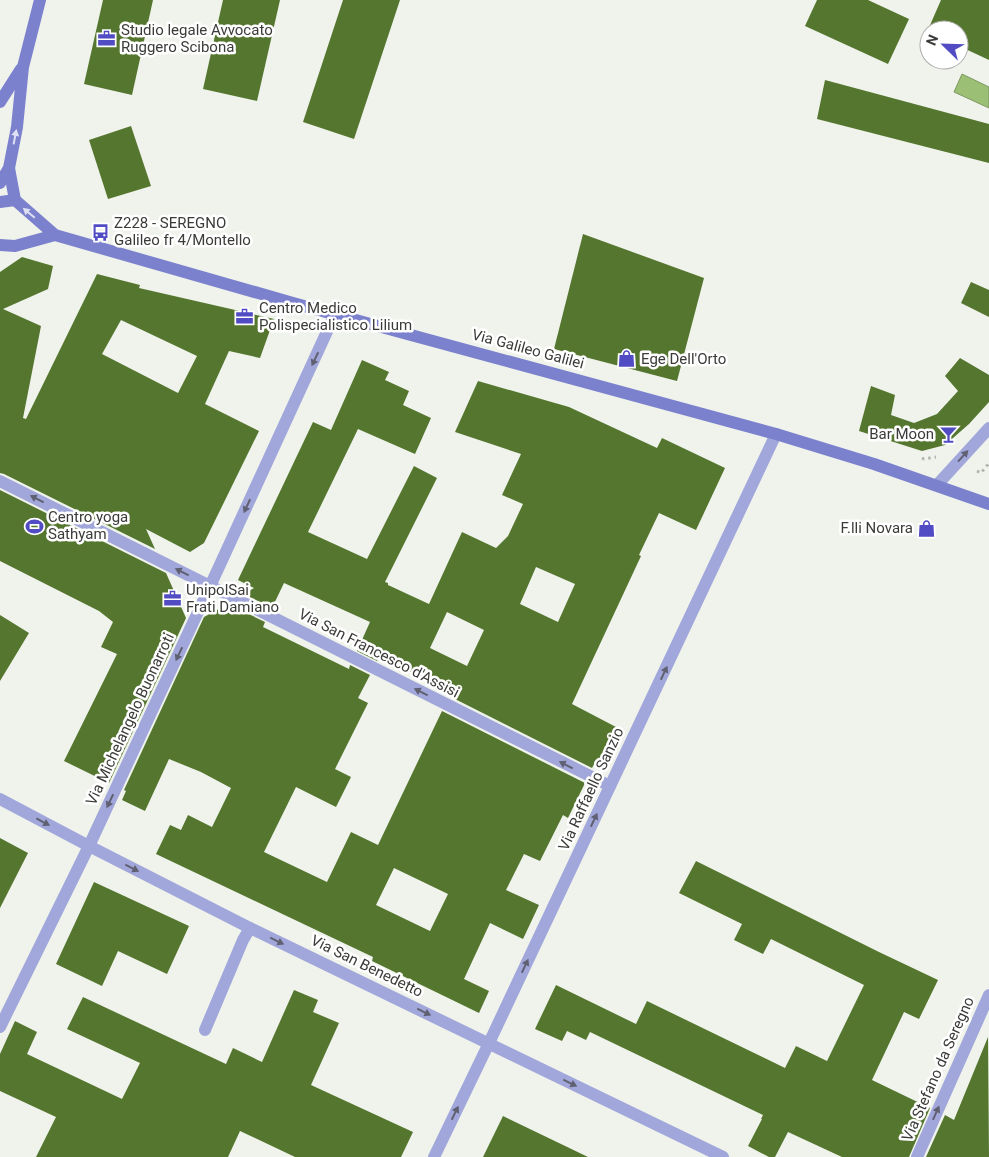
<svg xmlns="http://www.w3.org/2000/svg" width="989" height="1157" viewBox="0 0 989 1157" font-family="Roboto,sans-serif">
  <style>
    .water { fill: #9abf75; stroke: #7e9863 }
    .building { fill: #55762e; fill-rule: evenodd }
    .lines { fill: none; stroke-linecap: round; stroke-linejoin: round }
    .path { stroke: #b0b3ae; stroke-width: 3; stroke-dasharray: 2.5 4; stroke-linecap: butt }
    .lane { stroke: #a2a7db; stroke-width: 12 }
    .street { stroke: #a2a7db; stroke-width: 12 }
    .secondary { stroke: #7c81ce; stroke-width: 12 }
    .oneway { fill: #dee0f3 }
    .oneway2 { fill: #5f6172 }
    .labels { text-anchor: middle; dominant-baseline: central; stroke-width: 5; stroke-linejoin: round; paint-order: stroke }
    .poi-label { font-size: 15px; fill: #3b3c39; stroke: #fff; text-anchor: start }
    .street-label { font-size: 15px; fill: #3b3c39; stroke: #fff }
  </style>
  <rect width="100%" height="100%" fill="#eff3ec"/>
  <polygon class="water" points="962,74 989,87 989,108 954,92"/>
  <g class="building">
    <polygon points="103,0 153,0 132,95 84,84"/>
    <polygon points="223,0 280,0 257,101 203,89"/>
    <polygon points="343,0 400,0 354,139 303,122"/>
    <polygon points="817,0 868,0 909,19 888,64 805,26"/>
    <polygon points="941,0 989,0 989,60 959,46 959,30 929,30 929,33 927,32"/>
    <polygon points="825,80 989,124 989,163 817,119"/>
    <polygon points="131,126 151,186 108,199 89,140"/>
    <polygon points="583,234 704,278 677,381 554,349"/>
    <path d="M22,257L53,266L48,289L3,309L41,326L23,418L26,419L97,274L140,285L139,288L274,319L260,358L229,351L205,404L259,431L204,543L190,552L146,529L155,549L4,474L0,473V272ZM121,320L197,356L178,393L102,354Z"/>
    <polygon points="971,282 989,290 989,317 961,303"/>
    <polygon points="960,358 989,375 989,402 969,424 945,445 922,451 859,431 871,386 895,395 891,415 914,423 937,414 958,391 945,376"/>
    <path d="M362,360L389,372L385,380L409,391L403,405L431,418L415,454L358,429L308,532L367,559L414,466L437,478L385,582L388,583V585L429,604L462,532L496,548L508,536L523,504L502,495L521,454L455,432L478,381L569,407L657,448L662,438L725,468L696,530L659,513L639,555L641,556L572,704L616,727L599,760L597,759L592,768L449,696L451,691L379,657L377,661L357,651L370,622L284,583L272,608L244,594L254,588L238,580L313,422L331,430ZM536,567L575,584L558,622L520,604ZM447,612L484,630L467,666L430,648Z"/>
    <polygon points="0,490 166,573 186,618 109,783 64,761 117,654 101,647 113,622 99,611 0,561"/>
    <path d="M228,604L265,622L263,627L349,669L350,665L370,675L358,698L368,703L335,769L351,777L336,807L296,787L264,852L327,882L351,832L378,845L442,711L585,783L568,818L563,815L540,861L524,854L506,890L539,905L523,939L490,923L464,979L489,991L479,1013L372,961L373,957L156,854L170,825L181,830L188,815L212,827L231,788L201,772L169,759L145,811L122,800L126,791L124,790L204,617ZM394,868L448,894L430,931L376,905Z"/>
    <polygon points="0,615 29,633 0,681"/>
    <polygon points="0,838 28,853 0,908"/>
    <polygon points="696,861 879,952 938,980 919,1019 904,1012 872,1080 930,1108 909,1157 842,1157 788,1132 775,1157 769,1157 748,1146 762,1119 761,1119 763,1115 590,1032 586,1040 567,1031 562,1041 535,1029 556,985 636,1024 647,1001 785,1068 796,1046 827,1061 864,985 771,939 763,954 734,940 742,924 679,893"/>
    <polygon points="94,882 189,926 167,974 118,951 102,986 56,964"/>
    <polygon points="294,990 318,1000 313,1012 339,1023 311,1085 413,1132 401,1157 295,1157 240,1131 228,1157 36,1157 56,1117 0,1091 0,1054 15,1021 37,1032 27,1054 122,1099 140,1063 67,1029 83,997 226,1064 233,1048 262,1062"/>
    <polygon points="988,1037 989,1157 926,1157 945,1115 954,1120"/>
    <polygon points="503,1116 588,1157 483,1157"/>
  </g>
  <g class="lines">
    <g class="path">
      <polyline points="922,458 924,459 936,457"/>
      <polyline points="977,471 981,473 989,463"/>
    </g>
    <polyline class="lane" points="205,1030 243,940 250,928"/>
    <g class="street">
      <polyline points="0,481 610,786"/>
      <polyline points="937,485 989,428"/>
      <polyline points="0,799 89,846 250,928 723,1157"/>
      <polyline points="0,1027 89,846 218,569 335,314"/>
      <polyline points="434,1157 489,1043 776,434"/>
      <polyline points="917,1157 989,995"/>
    </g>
    <g class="secondary">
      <polyline points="0,102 21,69"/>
      <polyline points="9,168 15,200"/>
      <polyline points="0,183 9,168 17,127 23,67 40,0"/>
      <polyline points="0,202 15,200 55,235 293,303 776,434 874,464 989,504"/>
      <polyline points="0,245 15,246 55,235"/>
    </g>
  </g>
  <defs><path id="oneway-solid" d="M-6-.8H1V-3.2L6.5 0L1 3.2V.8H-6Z" transform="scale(1.25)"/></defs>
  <g class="oneway">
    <use href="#oneway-solid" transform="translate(15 137) rotate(-79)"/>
    <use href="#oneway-solid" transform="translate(29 213) rotate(-140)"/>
  </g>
  <g class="oneway2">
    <use href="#oneway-solid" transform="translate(315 359) rotate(115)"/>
    <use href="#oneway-solid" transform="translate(963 456) rotate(-48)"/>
    <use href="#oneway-solid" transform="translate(37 499) rotate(-153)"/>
    <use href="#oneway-solid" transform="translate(247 506) rotate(115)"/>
    <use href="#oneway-solid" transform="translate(182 572) rotate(-153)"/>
    <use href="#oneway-solid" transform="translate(179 654) rotate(115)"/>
    <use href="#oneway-solid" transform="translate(664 673) rotate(-65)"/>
    <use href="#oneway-solid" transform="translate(421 692) rotate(-153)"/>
    <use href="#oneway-solid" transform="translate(566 765) rotate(-153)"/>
    <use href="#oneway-solid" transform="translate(110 801) rotate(115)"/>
    <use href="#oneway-solid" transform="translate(594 820) rotate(-65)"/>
    <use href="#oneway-solid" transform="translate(43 822) rotate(28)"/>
    <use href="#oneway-solid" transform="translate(132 868) rotate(27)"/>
    <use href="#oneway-solid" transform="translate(277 941) rotate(26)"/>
    <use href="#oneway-solid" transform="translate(525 966) rotate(-65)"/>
    <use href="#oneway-solid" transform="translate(424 1012) rotate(26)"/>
    <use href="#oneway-solid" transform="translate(570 1083) rotate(26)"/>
    <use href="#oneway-solid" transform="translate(455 1113) rotate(-64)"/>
    <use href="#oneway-solid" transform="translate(936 1113) rotate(-66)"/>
  </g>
  <defs>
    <symbol id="office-bare" viewBox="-9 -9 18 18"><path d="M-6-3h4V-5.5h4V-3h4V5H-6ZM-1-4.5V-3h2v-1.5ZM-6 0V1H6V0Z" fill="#514cc3" stroke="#fff" stroke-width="2.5" paint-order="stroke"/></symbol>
    <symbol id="bus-bare" viewBox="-9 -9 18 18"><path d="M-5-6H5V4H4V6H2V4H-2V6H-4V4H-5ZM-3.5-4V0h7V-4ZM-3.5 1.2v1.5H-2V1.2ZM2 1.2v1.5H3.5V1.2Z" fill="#514cc3" stroke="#fff" stroke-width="2.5" paint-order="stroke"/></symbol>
    <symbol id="shop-bare" viewBox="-9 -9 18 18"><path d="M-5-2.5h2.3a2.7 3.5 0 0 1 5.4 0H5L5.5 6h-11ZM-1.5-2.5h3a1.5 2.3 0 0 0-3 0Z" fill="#514cc3" stroke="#fff" stroke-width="2.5" paint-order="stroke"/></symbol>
    <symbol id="bar-bare" viewBox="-9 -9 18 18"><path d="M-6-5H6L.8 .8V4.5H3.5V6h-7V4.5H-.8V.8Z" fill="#514cc3" stroke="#fff" stroke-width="2.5" paint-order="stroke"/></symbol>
    <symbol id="stadium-bare" viewBox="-9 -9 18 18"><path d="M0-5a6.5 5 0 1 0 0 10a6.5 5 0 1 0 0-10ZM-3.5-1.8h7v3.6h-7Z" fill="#514cc3" stroke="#fff" stroke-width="2.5" paint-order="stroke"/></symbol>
  </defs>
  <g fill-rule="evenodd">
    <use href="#office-bare" x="94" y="26" width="25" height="25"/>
    <use href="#bus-bare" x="88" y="220" width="25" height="25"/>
    <use href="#office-bare" x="232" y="304" width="25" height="25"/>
    <use href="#shop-bare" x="614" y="346" width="25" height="25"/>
    <use href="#bar-bare" x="936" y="422" width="25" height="25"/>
    <use href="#stadium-bare" x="22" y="514" width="25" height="25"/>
    <use href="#shop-bare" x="914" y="516" width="25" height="25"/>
    <use href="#office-bare" x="160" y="586" width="25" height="25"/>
  </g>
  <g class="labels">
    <g class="poi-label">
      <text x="121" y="30">Studio legale Avvocato<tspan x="121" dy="17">Ruggero Scibona</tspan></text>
      <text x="114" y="223">Z228 - SEREGNO<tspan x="114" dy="17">Galileo fr 4/Montello</tspan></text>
      <text x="259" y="308">Centro Medico<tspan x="259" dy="17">Polispecialistico Lilium</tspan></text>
      <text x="641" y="359">Ege Dell'Orto</text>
      <text x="934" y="434" text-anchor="end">Bar Moon</text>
      <text x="48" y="517">Centro yoga<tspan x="48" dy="17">Sathyam</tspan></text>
      <text x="913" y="528" text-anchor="end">F.lli Novara</text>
      <text x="186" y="590">UnipolSai<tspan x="186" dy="17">Frati Damiano</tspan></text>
    </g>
    <g class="street-label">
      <text transform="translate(528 349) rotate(15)">Via Galileo Galilei</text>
      <text transform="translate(379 653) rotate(27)">Via San Francesco d'Assisi</text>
      <text transform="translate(130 719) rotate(-65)">Via Michelangelo Buonarroti</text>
      <text transform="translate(591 789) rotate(-65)">Via Raffaello Sanzio</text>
      <text transform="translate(367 966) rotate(26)">Via San Benedetto</text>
      <text transform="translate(938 1069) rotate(-66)">Via Stefano da Seregno</text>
    </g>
  </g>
  <g transform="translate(944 45) rotate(293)"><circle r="24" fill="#ffffff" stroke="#b1b1b0"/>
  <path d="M0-4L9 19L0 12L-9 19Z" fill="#514cc3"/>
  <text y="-8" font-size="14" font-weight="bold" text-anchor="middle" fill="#3b3c39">N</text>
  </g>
</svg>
